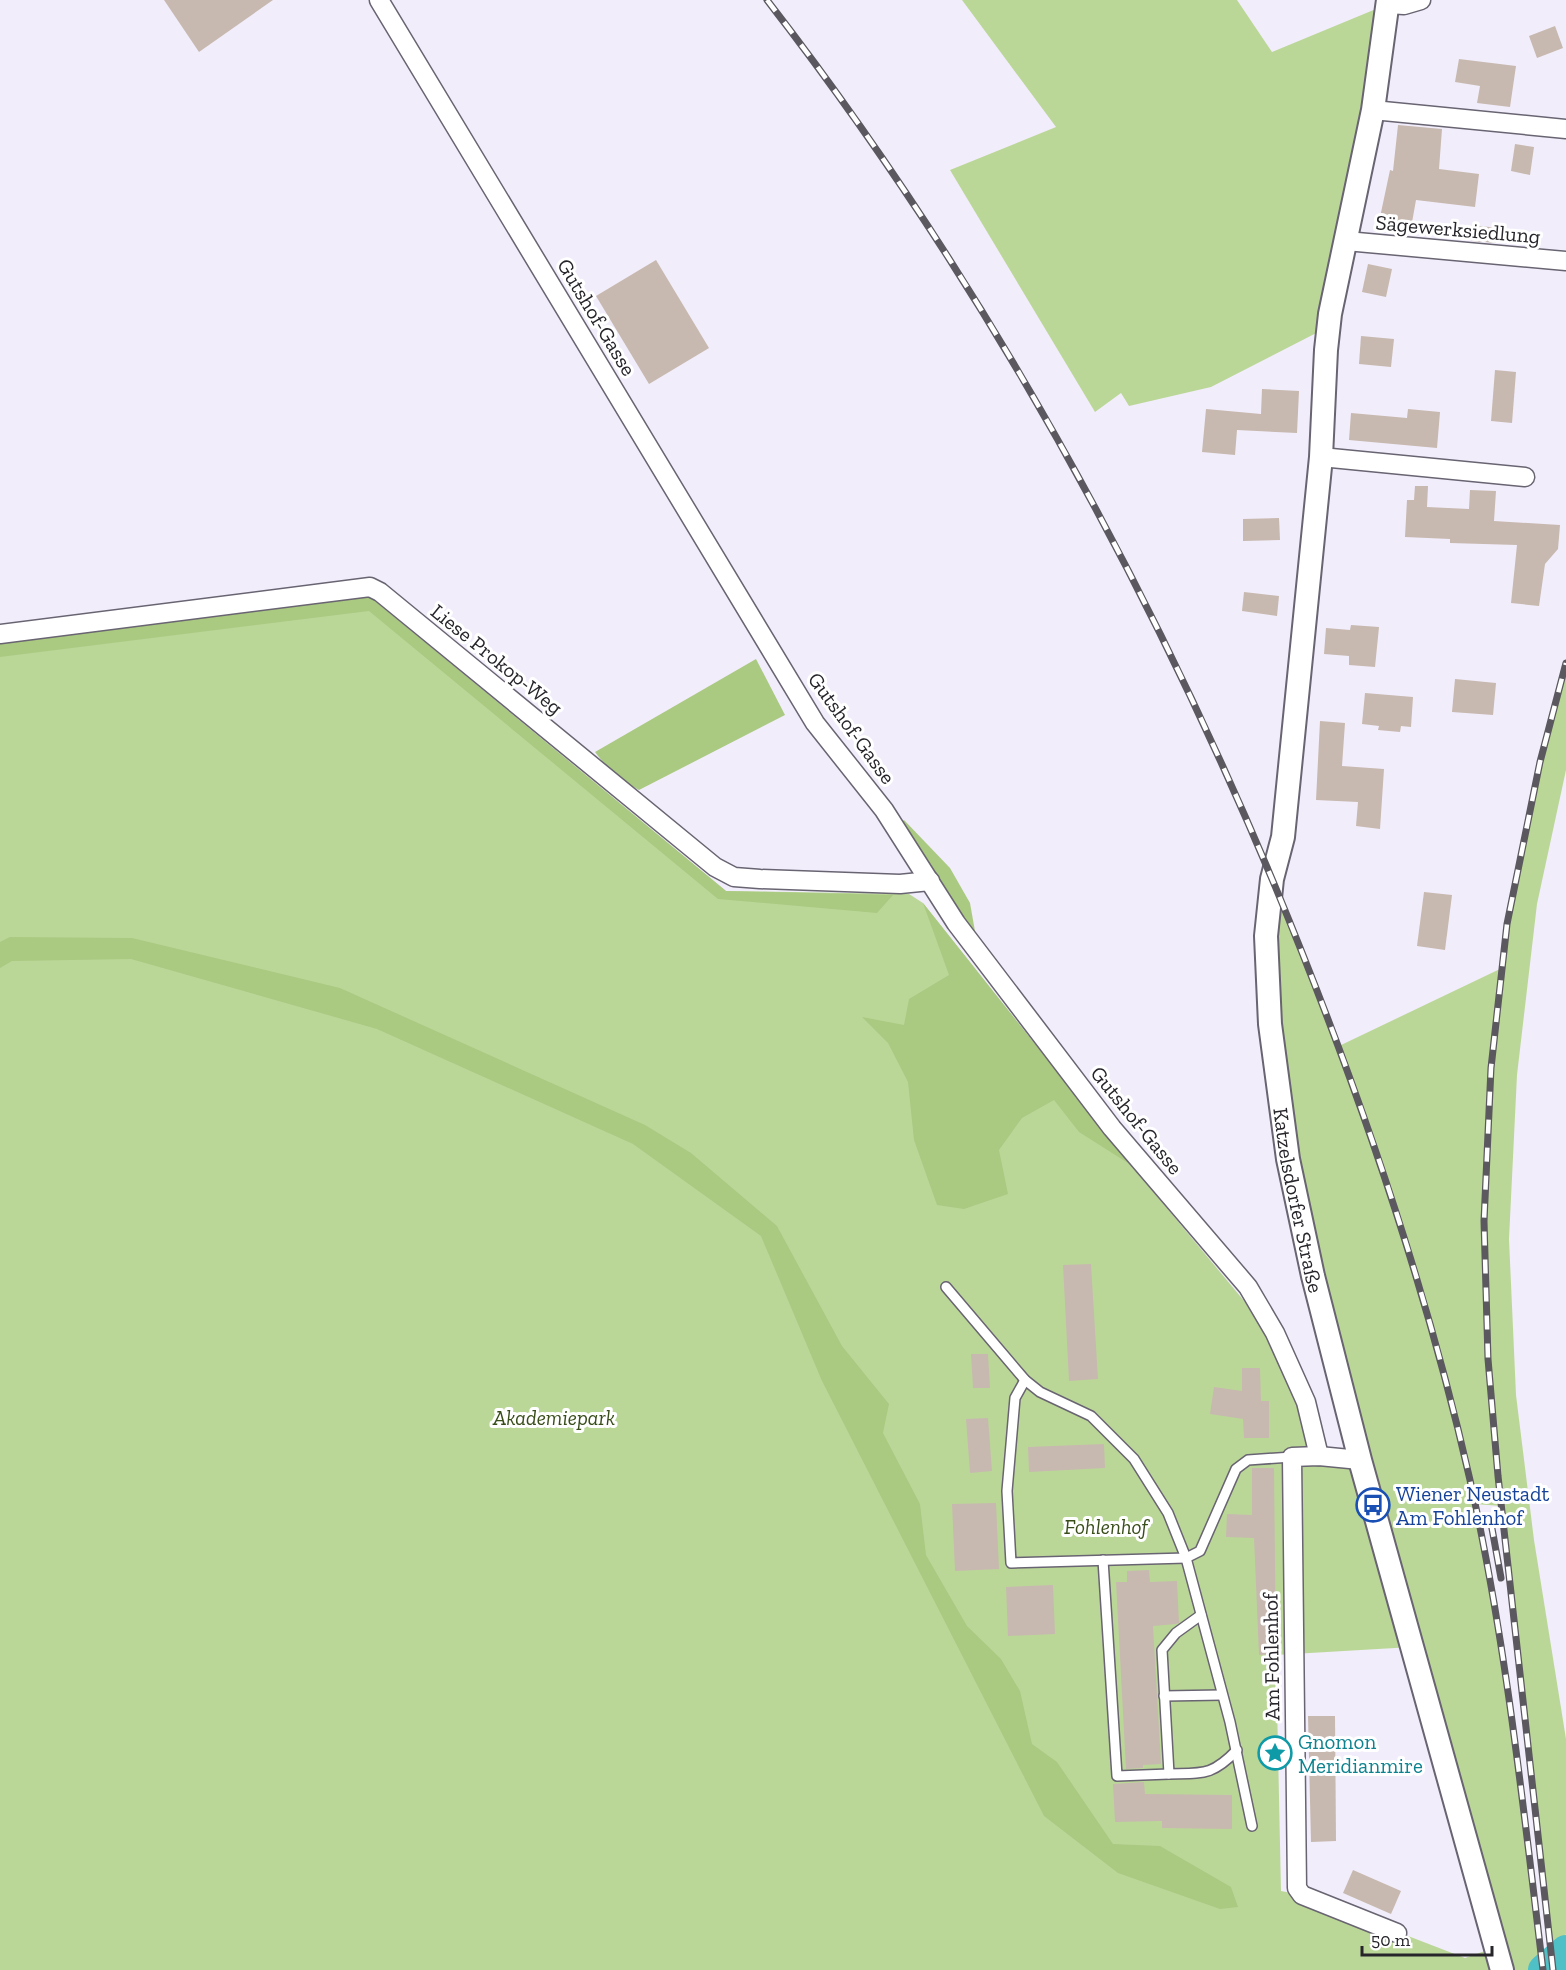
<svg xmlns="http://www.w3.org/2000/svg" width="1566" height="1970" viewBox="0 0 1566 1970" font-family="'Zilla Slab',serif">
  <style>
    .green { fill: #bbd798; fill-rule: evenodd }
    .forest { fill: #aac981 }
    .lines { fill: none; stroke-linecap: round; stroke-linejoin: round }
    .river { stroke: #4fc0c6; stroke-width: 32 }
    .building { fill: #c7b9af }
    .service-casing { stroke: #696471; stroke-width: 12 }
    .minor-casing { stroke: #696471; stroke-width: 21 }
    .tertiary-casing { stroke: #696471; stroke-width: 26 }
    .service { stroke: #fff; stroke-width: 9 }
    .minor { stroke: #fff; stroke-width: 18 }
    .tertiary { stroke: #fff; stroke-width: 22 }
    .rail-casing { stroke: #5b585f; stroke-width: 7 }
    .rail { stroke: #fff; stroke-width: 4.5; stroke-dasharray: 14; stroke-linecap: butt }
    .labels { text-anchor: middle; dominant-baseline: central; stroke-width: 6; stroke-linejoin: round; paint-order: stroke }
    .street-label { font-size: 21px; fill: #27252a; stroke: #fff }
    .park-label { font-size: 21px; font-style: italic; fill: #394d1a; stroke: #fff }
    .transit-label { font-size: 21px; fill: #164399; stroke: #fff; text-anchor: start }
    .culture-label { font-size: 21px; fill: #0d838f; stroke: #fff; text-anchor: start }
  </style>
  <rect width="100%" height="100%" fill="#f2edfb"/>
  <g class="green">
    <polygon points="962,0 1237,0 1272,52 1388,4 1328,327 1211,387 1129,406 1121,393 1095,412 950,170 1056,127"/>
    <path d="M370,597L726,891L909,894L923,903L1131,1165L1245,1302L1306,1402L1319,1456L1360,1460L1288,1159L1272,879L1339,1046L1502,968C1519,866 1535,762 1566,663V770L1537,904L1517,1075L1509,1239L1516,1395L1534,1540L1566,1739V1934L1559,1946L1551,1953L1501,1506L1475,1504L1509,1690L1542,1962L1532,1970H0V644ZM1412,1647L1496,1947L1465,1958L1302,1895L1281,1891L1276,1655Z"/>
  </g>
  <g class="forest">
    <polygon points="370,597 726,891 893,895 877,913 718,899 369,611 0,657 0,644"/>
    <path d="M756,659L785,715L639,790C621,780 607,768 595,752Z"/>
    <polygon points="904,820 950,868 970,903 976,937 900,823"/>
    <polygon points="923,903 1131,1165 1079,1132 1054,1100 1022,1118 999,1150 1008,1194 964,1209 937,1205 914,1140 908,1082 888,1043 862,1017 904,1025 909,999 949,975"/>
    <polygon points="10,937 132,938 340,988 645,1125 691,1153 777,1226 842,1346 889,1404 883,1433 920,1504 926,1555 967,1626 1001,1659 1020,1691 1032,1744 1057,1762 1113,1844 1160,1846 1231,1887 1238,1907 1220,1909 1118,1873 1044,1816 822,1381 761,1236 633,1144 377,1029 131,959 12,961 0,968 0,942"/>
  </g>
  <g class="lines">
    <polyline class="river" points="1544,1970 1566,1951"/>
  </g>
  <g class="building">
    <polygon points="164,0 273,0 199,52"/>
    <polygon points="1555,26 1563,48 1537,58 1529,36"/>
    <polygon points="1459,59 1516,66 1510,107 1477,103 1480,86 1455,82"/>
    <polygon points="1398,125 1442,129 1439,169 1479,174 1475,207 1416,200 1411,228 1379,222 1390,170 1393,171"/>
    <polygon points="1515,144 1534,147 1530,175 1511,171"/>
    <polygon points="1472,225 1498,228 1496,243 1471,241"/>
    <polygon points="656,260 709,348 649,384 596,296"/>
    <polygon points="1368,264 1392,269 1386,297 1362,292"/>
    <polygon points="1361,336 1394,339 1391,367 1359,364"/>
    <polygon points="1495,370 1516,372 1512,423 1491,421"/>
    <polygon points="1262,389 1299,391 1297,433 1237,430 1235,455 1202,452 1206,409 1261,414"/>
    <polygon points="1408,409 1440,412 1437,448 1349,440 1351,413 1407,418"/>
    <polygon points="1415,486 1428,486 1427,507 1469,509 1470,490 1496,491 1494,521 1560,525 1558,549 1545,564 1539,606 1511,603 1517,545 1450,543 1450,539 1405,537 1407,500 1414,500"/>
    <polygon points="1279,518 1280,540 1243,541 1243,519"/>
    <polygon points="1244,592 1279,596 1277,616 1242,611"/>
    <polygon points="1351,625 1379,627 1375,667 1349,665 1349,656 1324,654 1326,628 1350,630"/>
    <polygon points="1455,679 1496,683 1493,715 1452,712"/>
    <polygon points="1365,693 1413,697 1411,727 1401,726 1400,732 1378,730 1379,726 1362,724"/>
    <polygon points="1320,721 1345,723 1342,766 1384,769 1380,829 1356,826 1358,802 1316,800"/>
    <polygon points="1424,892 1452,895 1445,950 1417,946"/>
    <polygon points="1091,1264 1098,1379 1069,1381 1063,1265"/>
    <polygon points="971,1354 988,1354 990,1388 973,1388"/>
    <polygon points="1242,1368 1260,1368 1261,1401 1269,1401 1269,1438 1244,1438 1243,1419 1210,1414 1214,1387 1242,1391"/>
    <polygon points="988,1418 992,1471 970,1473 966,1419"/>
    <polygon points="1104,1444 1105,1468 1029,1472 1028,1447"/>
    <polygon points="1252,1468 1274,1468 1276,1654 1259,1655 1254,1538 1226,1537 1227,1514 1252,1515"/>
    <polygon points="996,1503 999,1569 955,1571 952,1504"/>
    <polygon points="1149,1570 1150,1582 1177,1581 1179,1623 1176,1624 1153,1626 1161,1764 1143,1765 1143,1768 1126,1769 1116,1582 1127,1582 1127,1571"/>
    <polygon points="1053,1585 1055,1634 1008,1636 1006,1587"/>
    <polygon points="1308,1716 1335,1716 1336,1841 1311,1842"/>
    <polygon points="1144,1782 1145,1794 1232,1795 1232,1829 1162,1828 1162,1821 1115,1822 1113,1784"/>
    <polygon points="1353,1870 1401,1891 1391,1914 1343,1893"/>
  </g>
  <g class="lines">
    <defs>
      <g id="service">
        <polyline points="946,1287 1025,1380 1040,1392 1091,1416 1134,1459 1168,1513 1186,1558 1230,1722 1252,1826"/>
        <polyline points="1025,1380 1015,1398 1007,1491 1011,1563 1186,1558 1200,1551 1236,1469 1248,1460 1292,1457"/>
        <polyline points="1103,1560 1117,1776 1169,1774"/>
        <path d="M1201,1615L1176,1633L1162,1650L1169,1774C1203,1773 1212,1776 1237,1750"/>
        <polyline points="1164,1696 1222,1695"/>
      </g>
      <g id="minor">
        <polyline points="379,0 815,723 884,810 956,923 1112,1128 1248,1287 1275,1333 1306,1402 1319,1456"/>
        <polyline points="1388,4 1404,5 1421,0"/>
        <polyline points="1373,110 1566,129"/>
        <polyline points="1346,241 1566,261"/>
        <polyline points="1321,457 1525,477"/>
        <polyline points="0,634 370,587 380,592 715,867 734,877 760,879 900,884 930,881"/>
        <polyline points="1360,1460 1319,1456 1292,1457 1297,1888 1302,1895 1397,1933"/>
      </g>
      <g id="tertiary">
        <path id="s1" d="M1388,0L1373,110L1330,314L1326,350L1321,457L1283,837L1272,879L1266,936L1270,1024L1288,1159L1313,1276L1360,1460L1502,1970"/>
      </g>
    </defs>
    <use href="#service" class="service-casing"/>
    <use href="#minor" class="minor-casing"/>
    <use href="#tertiary" class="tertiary-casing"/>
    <use href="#service" class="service"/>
    <use href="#minor" class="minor"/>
    <use href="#tertiary" class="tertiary"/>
    <defs>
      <g id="rail">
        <path d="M767,0C977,271 1143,571 1275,886C1355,1079 1424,1276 1470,1480C1506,1641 1523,1806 1543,1970"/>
        <polyline points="1491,1523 1501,1578"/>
        <polyline points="1553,1970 1498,1476 1488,1359 1484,1221 1491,1068 1507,924 1540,762 1566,663"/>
      </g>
    </defs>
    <use href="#rail" class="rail-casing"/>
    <use href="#rail" class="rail"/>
  </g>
  <defs>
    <symbol id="bus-ring" viewBox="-11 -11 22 22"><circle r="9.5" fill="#fff" stroke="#1a4fb4" stroke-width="1.5"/><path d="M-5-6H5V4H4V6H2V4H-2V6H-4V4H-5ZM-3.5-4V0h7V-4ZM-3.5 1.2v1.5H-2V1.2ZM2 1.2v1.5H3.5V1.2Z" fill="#1a4fb4"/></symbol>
    <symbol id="sight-ring" viewBox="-11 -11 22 22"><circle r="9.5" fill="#fff" stroke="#0f9aa8" stroke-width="1.5"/><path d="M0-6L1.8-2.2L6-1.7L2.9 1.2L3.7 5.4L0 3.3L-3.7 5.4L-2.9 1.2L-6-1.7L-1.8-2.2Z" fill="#0f9aa8"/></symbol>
  </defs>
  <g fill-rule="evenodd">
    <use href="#bus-ring" x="1354" y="1486" width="38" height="38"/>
    <use href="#sight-ring" x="1256" y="1734" width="38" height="38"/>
  </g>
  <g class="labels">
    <g class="street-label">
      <text transform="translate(1458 229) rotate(5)">Sägewerksiedlung</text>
      <text transform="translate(597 317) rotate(59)">Gutshof-Gasse</text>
      <text transform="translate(497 659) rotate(39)">Liese Prokop-Weg</text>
      <text transform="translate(852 728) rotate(54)">Gutshof-Gasse</text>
      <text transform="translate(1137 1120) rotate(51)">Gutshof-Gasse</text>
      <text stroke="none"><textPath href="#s1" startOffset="1212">Katzelsdorfer Straße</textPath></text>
      <text transform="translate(1271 1657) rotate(-91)">Am Fohlenhof</text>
    </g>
    <g class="park-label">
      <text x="554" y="1417">Akademiepark</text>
      <text x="1106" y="1526">Fohlenhof</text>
    </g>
    <g class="transit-label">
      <text x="1396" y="1493">Wiener Neustadt<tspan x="1396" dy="24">Am Fohlenhof</tspan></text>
    </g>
    <g class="culture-label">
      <text x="1298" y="1741">Gnomon<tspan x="1298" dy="24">Meridianmire</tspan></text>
    </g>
  </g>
  <path d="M1362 1946v9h130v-9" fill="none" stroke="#27252a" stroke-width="3"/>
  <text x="1371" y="1946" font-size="18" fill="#27252a" stroke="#ffffff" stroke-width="4.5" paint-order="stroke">50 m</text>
</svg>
